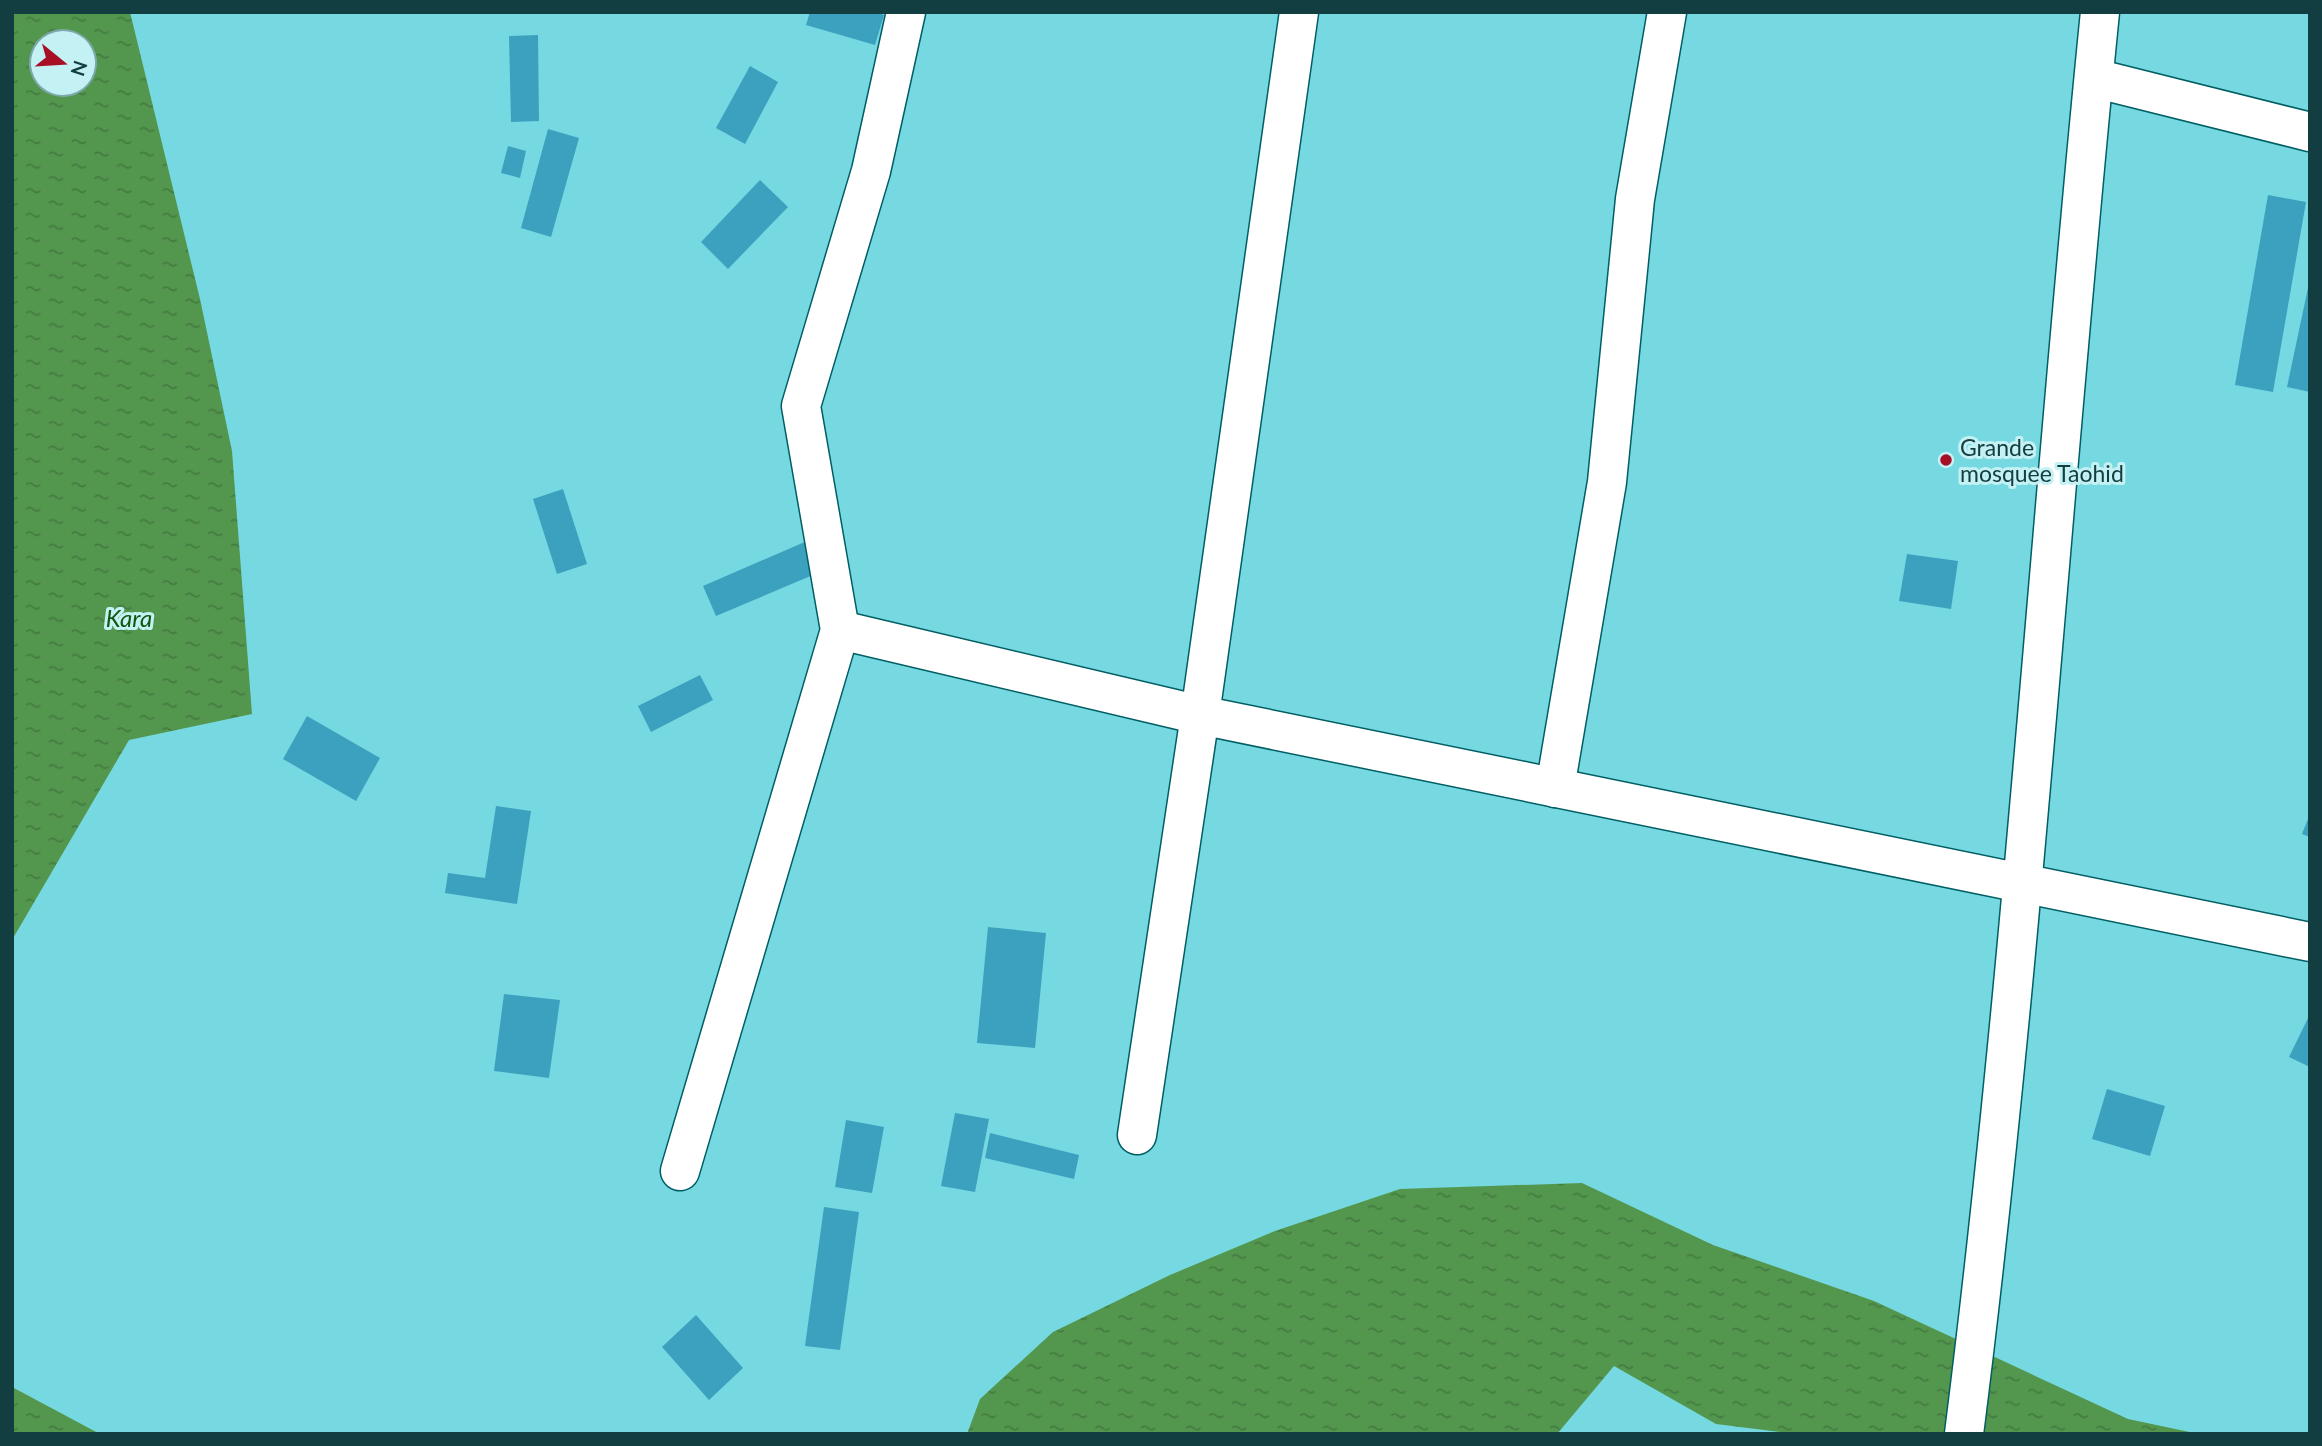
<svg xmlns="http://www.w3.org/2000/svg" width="2322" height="1446" viewBox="0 0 2322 1446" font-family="Lato,sans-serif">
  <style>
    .water { fill: url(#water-ripples); fill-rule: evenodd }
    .building { fill: #3ca0bf }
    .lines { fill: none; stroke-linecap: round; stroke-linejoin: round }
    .street-casing { stroke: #005e64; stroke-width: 41 }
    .street { stroke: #fff; stroke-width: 38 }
    .poi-dot { fill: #a70f26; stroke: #c4f1f4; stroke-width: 2.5 }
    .labels { text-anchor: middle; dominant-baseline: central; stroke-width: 6; stroke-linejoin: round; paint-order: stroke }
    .poi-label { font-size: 23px; fill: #133e41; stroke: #c4f1f4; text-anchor: start }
    .water-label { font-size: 24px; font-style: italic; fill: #10580d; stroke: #c4f1f4 }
  </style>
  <defs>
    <pattern id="water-ripples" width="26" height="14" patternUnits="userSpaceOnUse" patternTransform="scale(1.75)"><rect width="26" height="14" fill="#53964d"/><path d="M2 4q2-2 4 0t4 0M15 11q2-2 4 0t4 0" fill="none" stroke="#447c42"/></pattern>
  </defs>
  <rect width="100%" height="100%" fill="#76d9e1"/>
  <g class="water">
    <path d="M12,12H130L200,299L232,451L252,714L129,740L12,940ZM42,42H84V84H42Z"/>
    <polygon points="1582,1183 1713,1245 1874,1301 2128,1419 2199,1434 1796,1434 1716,1424 1614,1366 1557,1434 967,1434 980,1399 1053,1332 1170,1275 1275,1231 1400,1189"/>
    <polygon points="12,1387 100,1434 12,1434"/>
  </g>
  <g class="building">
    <polygon points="810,12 876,12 884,15 875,45 806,25"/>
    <polygon points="538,35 539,121 511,122 509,36"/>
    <polygon points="750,66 778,82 745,144 716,128"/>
    <polygon points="548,129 579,138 551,237 521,228"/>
    <polygon points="508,146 526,151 520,178 501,173"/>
    <polygon points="760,180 788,207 728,269 701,242"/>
    <polygon points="2268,195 2306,202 2273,392 2235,385"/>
    <polygon points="2309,283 2310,283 2310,392 2287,387"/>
    <polygon points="563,489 587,564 557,574 533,499"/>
    <polygon points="807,541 820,572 716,616 703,586"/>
    <polygon points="1907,554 1958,561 1951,609 1899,601"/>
    <polygon points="700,675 713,700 651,732 638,706"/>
    <polygon points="307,716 380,758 356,801 283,759"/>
    <polygon points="496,806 531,811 517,904 445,893 448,873 485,878"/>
    <polygon points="2310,814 2310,837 2302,834"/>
    <polygon points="988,927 1046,933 1035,1048 977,1043"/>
    <polygon points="504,994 560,1000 549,1078 494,1071"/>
    <polygon points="2310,1014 2310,1067 2289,1057"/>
    <polygon points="2107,1089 2165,1106 2150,1156 2092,1139"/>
    <polygon points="955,1113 989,1119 975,1192 941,1186"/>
    <polygon points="846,1120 884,1127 872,1193 835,1187"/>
    <polygon points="990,1133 1079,1155 1074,1179 985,1158"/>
    <polygon points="824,1207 859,1212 840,1350 805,1346"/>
    <polygon points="696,1315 743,1368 709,1400 662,1347"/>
  </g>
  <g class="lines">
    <defs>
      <g id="street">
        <polyline points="2094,78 2310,132"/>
        <polyline points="840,630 1200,715 2310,942"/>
        <polyline points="1555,788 1607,482 1635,199 1667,12"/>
        <polyline points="1137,1135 1200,715 1299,12"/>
        <polyline points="680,1171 840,630 801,406 871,171 906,12"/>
        <path d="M1964,1434C2024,961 2052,486 2100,12"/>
      </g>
    </defs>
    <use href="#street" class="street-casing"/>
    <use href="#street" class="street"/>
  </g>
  <circle class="poi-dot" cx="1946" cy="460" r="7"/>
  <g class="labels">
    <g class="poi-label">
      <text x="1960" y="447">Grande<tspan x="1960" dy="26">mosquee Taohid</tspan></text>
    </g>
    <g class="water-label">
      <text x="129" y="617">Kara</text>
    </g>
  </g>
  <rect width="2322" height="1446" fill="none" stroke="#133e41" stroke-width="28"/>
  <g transform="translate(63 63) rotate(108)"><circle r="33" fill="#c4f1f4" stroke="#7da9ac" stroke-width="2"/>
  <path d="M0-5L12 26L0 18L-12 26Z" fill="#a70f26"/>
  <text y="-10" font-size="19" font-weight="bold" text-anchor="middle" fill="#133e41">N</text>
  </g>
</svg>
